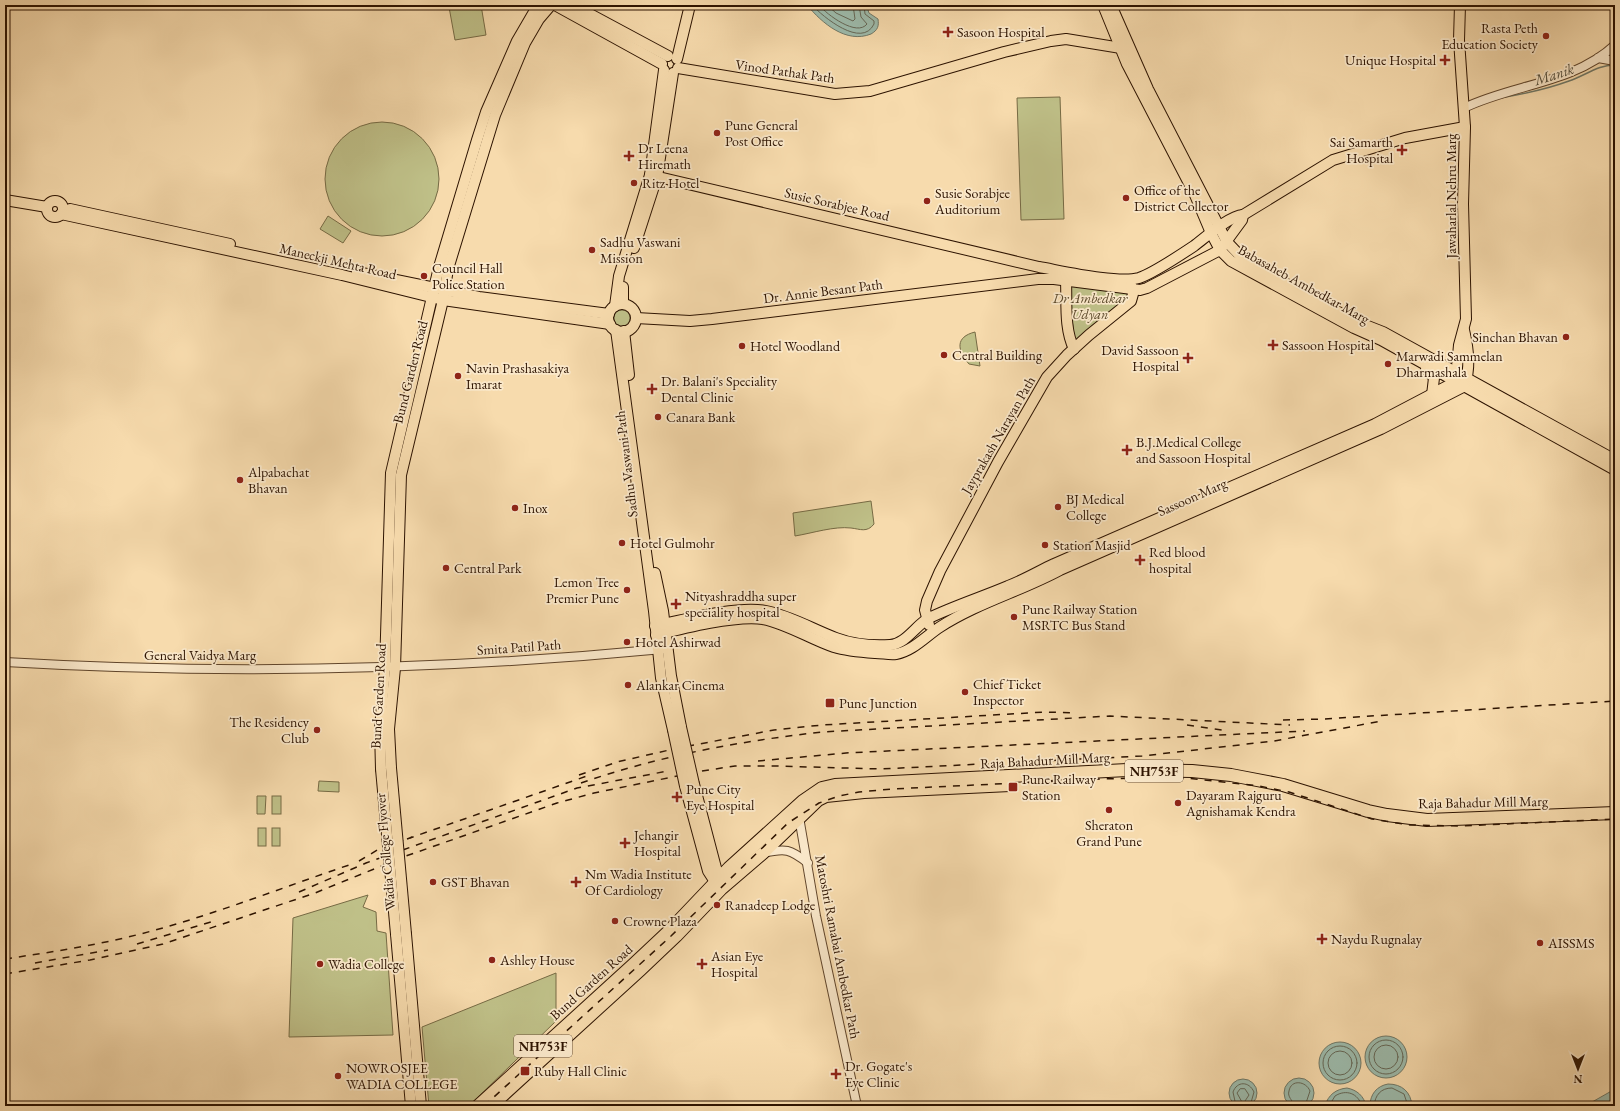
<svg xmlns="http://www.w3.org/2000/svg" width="1620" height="1111" viewBox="0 0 1620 1111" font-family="'EB Garamond',serif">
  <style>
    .green { fill: #bfc088; stroke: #766a44 }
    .water { fill: #9dbbac; stroke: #707867 }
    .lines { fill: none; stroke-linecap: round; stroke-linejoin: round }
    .shore { stroke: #656756; stroke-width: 1 }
    .stream { stroke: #707867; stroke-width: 1.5 }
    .minor-casing { stroke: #60452b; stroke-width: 10 }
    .major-casing { stroke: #2d1300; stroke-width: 12 }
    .highway-casing { stroke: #2d1300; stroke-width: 14 }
    .minor { stroke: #fae8ca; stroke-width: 8 }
    .major { stroke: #f7dbad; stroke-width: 10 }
    .highway { stroke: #f7dbad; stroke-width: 12 }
    .rail { stroke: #2d1300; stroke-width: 1.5; stroke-dasharray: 7 7; stroke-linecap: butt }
    .major-bridge-casing { stroke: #2d1300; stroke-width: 12; stroke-linecap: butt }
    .major-bridge { stroke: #f7dbad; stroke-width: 10 }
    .poi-dot { fill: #8f2418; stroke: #fae8ca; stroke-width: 1.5 }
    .labels { text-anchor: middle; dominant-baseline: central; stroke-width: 3.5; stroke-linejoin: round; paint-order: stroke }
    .shield { fill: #fae8ca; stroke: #6a533d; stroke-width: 1 }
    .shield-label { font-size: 13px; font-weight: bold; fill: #2d1300 }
    .poi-label { font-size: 14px; fill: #2d1300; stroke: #fae8ca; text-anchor: start }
    .street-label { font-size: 14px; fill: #2d1300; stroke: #fae8ca }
    .park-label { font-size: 14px; font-style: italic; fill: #594729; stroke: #fae8ca }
    .water-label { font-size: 15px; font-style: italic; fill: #544e3c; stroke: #fae8ca }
  </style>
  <rect width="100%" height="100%" fill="#f7dbad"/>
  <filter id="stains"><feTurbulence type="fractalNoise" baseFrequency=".005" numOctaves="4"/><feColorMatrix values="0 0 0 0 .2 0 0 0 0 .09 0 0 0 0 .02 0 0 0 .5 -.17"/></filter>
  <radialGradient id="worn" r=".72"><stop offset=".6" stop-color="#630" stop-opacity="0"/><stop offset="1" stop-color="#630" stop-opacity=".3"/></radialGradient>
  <g class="green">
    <polygon points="459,5 481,5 486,35 455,40 449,7"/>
    <polygon points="1060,97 1064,219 1021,220 1017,98"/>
    <circle cx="382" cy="179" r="57"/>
    <polygon points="328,216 351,231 343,243 320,229"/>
    <polygon points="1072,284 1128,290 1128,298 1076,344 1074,339 1070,296"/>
    <circle cx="622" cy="318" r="8"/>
    <path d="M975,332L980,366L969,364C957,350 955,337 975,332Z"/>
    <path d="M871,501L874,524C867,533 860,529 851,528C834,526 813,533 795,536L793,513Z"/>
    <polygon points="319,781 339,782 339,792 318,791"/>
    <polygon points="257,796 266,796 265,814 257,814"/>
    <rect x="272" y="796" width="9" height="18"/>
    <rect x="258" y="828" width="8" height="18"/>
    <rect x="272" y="828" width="8" height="18"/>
    <polygon points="368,895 363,907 376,912 377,931 386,933 393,1035 289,1037 293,918"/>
    <polygon points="556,973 556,1021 469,1106 429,1106 422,1027"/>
  </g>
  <g class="water">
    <path d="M807,5H870L867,7L869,13L878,19C879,26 878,30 871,34C846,44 822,23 807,5Z"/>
    <circle cx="1386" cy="1057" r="21"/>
    <circle cx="1340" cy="1063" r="21"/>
    <circle cx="1299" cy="1093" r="15"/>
    <circle cx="1243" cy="1093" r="14"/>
    <path d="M1388,1084C1402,1084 1411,1092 1412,1106H1370C1370,1094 1377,1086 1388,1084Z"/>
    <path d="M1347,1088C1357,1090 1364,1096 1366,1106H1325C1328,1095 1336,1089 1347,1088Z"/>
    <polygon points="1615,1089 1615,1106 1585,1106"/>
  </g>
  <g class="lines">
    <g class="shore">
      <path d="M812,5C823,17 862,49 874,24V21L865,14L864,5"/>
      <path d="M819,5C827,15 857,37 867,24L861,17L859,5"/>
      <polyline points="827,5 836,13 853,21 855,19 853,5"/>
      <circle cx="1386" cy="1057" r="17"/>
      <circle cx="1386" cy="1057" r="12"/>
      <circle cx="1340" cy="1063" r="17"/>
      <circle cx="1340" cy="1063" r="12"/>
      <polygon points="1245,1089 1249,1095 1243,1104 1237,1093 1240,1089"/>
      <path d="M1236,1106L1233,1092C1237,1081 1249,1081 1254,1092L1250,1106"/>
      <path d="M1294,1106C1293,1100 1287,1097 1289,1091C1291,1079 1306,1081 1310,1091L1305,1106"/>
      <path d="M1329,1106L1335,1096C1346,1089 1358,1093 1362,1106"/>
      <path d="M1374,1106C1375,1095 1381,1088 1392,1088L1404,1094L1408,1106"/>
    </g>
    <path class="stream" d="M1500,98C1524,94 1547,89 1569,81C1584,76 1600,64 1615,65"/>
    <defs>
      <g id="minor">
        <polyline points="1598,58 1615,61"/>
        <path d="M1464,108C1513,84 1573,84 1615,45"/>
        <path d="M5,662C224,675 445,670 663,649"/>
        <polyline points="799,817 816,916 857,1106"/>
        <path d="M763,853C786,848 790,849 808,863"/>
      </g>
      <g id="major">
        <polyline points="555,5 662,64"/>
        <polyline points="573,5 668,56"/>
        <polyline points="1103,5 1127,64 1195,195 1211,233 1220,250 1231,261 1354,328 1381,340 1615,470"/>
        <polyline points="1111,5 1148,89 1227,242 1246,262 1355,321 1383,332 1615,460"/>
        <polyline points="677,59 690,5"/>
        <polyline points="678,68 835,94 870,91 1004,52 1051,41 1066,39 1121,48 1125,45"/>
        <path d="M650,175L1039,267C1062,271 1118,284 1139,278C1151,274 1182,254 1194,246C1206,237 1229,216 1243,215L1333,160L1405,138L1465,127"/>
        <polyline points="5,200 47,207"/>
        <circle cx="55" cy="209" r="8"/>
        <polyline points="70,209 230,244"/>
        <polyline points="61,214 342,275 443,300 610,324"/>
        <polyline points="634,248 657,177 673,73"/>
        <polyline points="357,272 479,297 609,314"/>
        <path d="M1066,281C1067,303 1064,328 1074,349"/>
        <polyline points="623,304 623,287"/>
        <circle cx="622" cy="318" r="14"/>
        <polyline points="615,306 619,276 650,175 664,70"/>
        <polyline points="636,318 690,321 712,319 1038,279 1054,279 1140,290 1147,288 1220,250 1242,220 1243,215"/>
        <polyline points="616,330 654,611 661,678 673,730"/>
        <path d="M1464,330C1468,347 1471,367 1465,383"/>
        <polyline points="624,331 629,375"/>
        <polyline points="1426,368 1434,378 1432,395"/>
        <polyline points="1456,378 1459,345 1466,319 1463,204 1465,127 1459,40 1460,5"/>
        <polyline points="655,573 663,611 671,676 681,727"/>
        <polyline points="929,625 925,610 927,601 940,571 998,462 1047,377 1067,355 1089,335 1131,301 1133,294 1131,285"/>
        <path d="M655,626C683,620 739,605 766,611C791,616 812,629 836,638C852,644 873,646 890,645C906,644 916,625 929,618C954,606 982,597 1008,586C1024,580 1039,571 1054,564L1375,424L1455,382"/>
        <path d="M656,635C684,628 736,615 763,619C788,624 810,639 834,647C847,651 861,652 875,653C882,653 890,655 896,654C913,651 926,636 940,627C977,603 1021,591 1060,570L1381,429L1463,387"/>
        <polyline points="391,768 389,729 395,668 401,475 443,300 448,269 495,115 525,43 539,19 551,5"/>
        <polyline points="381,769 380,729 385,668 391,473 439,267 477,140 486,112 517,41 538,5"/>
        <polyline points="694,784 716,868 724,883"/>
        <polyline points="685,786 708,871 719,888"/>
        <polyline points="396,934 411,1106"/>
        <polyline points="406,934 421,1106"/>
      </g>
      <g id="highway">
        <polyline points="478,1106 634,964 670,930 729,868 803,801 822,788 835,785 1127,770 1192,771 1231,775 1283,785 1368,811 1387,815 1427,820 1615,813"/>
        <polyline points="491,1106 640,970 676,936 721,889 763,853 818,800 826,796 864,792 1010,785"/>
      </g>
    </defs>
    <use href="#minor" class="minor-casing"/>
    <use href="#major" class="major-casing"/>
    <use href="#highway" class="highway-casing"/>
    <use href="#minor" class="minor"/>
    <use href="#major" class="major"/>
    <use href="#highway" class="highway"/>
    <g class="rail">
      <polyline points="1283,720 1323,719 1615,701"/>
      <polyline points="1187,725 1228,731"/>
      <polyline points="758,761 846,753 1305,731"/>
      <polyline points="579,775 617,762 678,748 774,730 822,725 1045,712 1076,713"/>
      <path d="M581,783C659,756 740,741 822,732L1110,716L1290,725"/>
      <polyline points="407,839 587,776"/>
      <polyline points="359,861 379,849 412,837"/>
      <polyline points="299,892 366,863 577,788 668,771"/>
      <polyline points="137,944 214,921"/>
      <path d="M5,959C45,953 85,947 124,938C201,920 275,890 349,865"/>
      <polyline points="35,963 108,950"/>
      <polyline points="5,974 90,960 163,944 315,893 406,856 557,803 594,793 702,771 735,766 775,766 881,769 1142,756 1274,741 1382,721"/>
      <polyline points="484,1106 671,936 788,823 819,803 839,796 859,792 892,789 1101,779 1178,777 1259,786 1289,792 1372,819 1410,825 1461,826 1615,819"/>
    </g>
    <defs>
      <g id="major-bridge">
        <polyline points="681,727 694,784"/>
        <polyline points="673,730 685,786"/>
        <polyline points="391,768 406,934"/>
        <polyline points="381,769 396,934"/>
      </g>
    </defs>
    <use href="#major-bridge" class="major-bridge-casing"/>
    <use href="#major-bridge" class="major-bridge"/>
  </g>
  <g class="poi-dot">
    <path d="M946 26h4v4h4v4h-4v4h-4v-4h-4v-4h4z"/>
    <circle cx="1546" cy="36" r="4"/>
    <path d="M1443 54h4v4h4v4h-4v4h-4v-4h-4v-4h4z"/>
    <circle cx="717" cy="133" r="4"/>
    <path d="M1400 144h4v4h4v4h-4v4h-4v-4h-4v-4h4z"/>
    <path d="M627 150h4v4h4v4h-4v4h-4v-4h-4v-4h4z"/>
    <circle cx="634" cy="183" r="4"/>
    <circle cx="1126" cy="198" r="4"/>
    <circle cx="927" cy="201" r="4"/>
    <circle cx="592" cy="250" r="4"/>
    <circle cx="424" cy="276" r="4"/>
    <circle cx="1566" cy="337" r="4"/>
    <path d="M1271 339h4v4h4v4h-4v4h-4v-4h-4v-4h4z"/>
    <circle cx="742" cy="346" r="4"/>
    <circle cx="944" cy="355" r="4"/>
    <path d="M1186 352h4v4h4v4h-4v4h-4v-4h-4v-4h4z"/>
    <circle cx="1388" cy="364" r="4"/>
    <circle cx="458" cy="376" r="4"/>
    <path d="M650 383h4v4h4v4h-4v4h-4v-4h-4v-4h4z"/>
    <circle cx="658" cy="417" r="4"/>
    <path d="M1125 444h4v4h4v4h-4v4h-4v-4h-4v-4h4z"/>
    <circle cx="240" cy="480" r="4"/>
    <circle cx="1058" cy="507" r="4"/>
    <circle cx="515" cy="508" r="4"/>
    <circle cx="622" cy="543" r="4"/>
    <circle cx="1045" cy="545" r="4"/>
    <path d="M1138 554h4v4h4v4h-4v4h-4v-4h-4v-4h4z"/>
    <circle cx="446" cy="568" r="4"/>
    <circle cx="627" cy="590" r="4"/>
    <path d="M674 598h4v4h4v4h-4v4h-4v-4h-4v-4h4z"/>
    <circle cx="1014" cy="617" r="4"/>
    <circle cx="627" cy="642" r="4"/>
    <circle cx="628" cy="685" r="4"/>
    <circle cx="965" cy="692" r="4"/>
    <rect x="825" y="698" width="10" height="10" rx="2"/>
    <circle cx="317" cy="730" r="4"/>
    <rect x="1008" y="782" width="10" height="10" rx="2"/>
    <path d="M675 791h4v4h4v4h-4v4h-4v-4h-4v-4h4z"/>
    <circle cx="1178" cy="803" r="4"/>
    <circle cx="1109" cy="810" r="4"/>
    <path d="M623 837h4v4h4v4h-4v4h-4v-4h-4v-4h4z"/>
    <circle cx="433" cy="882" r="4"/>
    <path d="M574 876h4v4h4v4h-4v4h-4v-4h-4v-4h4z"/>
    <circle cx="717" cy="905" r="4"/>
    <circle cx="615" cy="921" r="4"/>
    <path d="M1320 933h4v4h4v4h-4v4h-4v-4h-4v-4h4z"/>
    <circle cx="1540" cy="943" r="4"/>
    <circle cx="492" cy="960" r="4"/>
    <circle cx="320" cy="964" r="4"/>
    <path d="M700 958h4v4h4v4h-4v4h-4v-4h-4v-4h4z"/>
    <rect x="520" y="1066" width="10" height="10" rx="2"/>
    <path d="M834 1068h4v4h4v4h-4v4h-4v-4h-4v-4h4z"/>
    <circle cx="338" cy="1076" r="4"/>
  </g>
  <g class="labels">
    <g class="shield">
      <rect x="1125" y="760" width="58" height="22" rx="3"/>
      <rect x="514" y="1035" width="58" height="22" rx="3"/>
    </g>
    <g class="shield-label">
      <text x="1154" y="771">NH753F</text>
      <text x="543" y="1046">NH753F</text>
    </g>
    <g class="poi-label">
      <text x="1538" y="28" text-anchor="end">Rasta Peth<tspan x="1538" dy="16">Education Society</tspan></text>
      <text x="957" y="32">Sasoon Hospital</text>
      <text x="1436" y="60" text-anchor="end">Unique Hospital</text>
      <text x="725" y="125">Pune General<tspan x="725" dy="16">Post Office</tspan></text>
      <text x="1393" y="142" text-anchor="end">Sai Samarth<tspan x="1393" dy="16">Hospital</tspan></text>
      <text x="638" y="148">Dr Leena<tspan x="638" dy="16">Hiremath</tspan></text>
      <text x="642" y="183">Ritz Hotel</text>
      <text x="1134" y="190">Office of the<tspan x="1134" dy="16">District Collector</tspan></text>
      <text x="935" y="193">Susie Sorabjee<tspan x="935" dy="16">Auditorium</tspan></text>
      <text x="600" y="242">Sadhu Vaswani<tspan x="600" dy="16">Mission</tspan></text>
      <text x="432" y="268">Council Hall<tspan x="432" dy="16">Police Station</tspan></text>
      <text x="1558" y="337" text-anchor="end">Sinchan Bhavan</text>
      <text x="1282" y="345">Sassoon Hospital</text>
      <text x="750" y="346">Hotel Woodland</text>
      <text x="1179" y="350" text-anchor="end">David Sassoon<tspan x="1179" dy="16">Hospital</tspan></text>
      <text x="952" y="355">Central Building</text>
      <text x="1396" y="356">Marwadi Sammelan<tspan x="1396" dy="16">Dharmashala</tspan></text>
      <text x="466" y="368">Navin Prashasakiya<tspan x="466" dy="16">Imarat</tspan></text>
      <text x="661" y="381">Dr. Balani's Speciality<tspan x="661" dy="16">Dental Clinic</tspan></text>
      <text x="666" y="417">Canara Bank</text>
      <text x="1136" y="442">B.J.Medical College<tspan x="1136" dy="16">and Sassoon Hospital</tspan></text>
      <text x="248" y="472">Alpabachat<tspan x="248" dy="16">Bhavan</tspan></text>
      <text x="1066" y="499">BJ Medical<tspan x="1066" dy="16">College</tspan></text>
      <text x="523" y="508">Inox</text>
      <text x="630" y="543">Hotel Gulmohr</text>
      <text x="1053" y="545">Station Masjid</text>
      <text x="1149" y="552">Red blood<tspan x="1149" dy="16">hospital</tspan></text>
      <text x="454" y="568">Central Park</text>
      <text x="619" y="582" text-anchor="end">Lemon Tree<tspan x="619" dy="16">Premier Pune</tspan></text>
      <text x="685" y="596">Nityashraddha super<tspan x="685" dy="16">speciality hospital</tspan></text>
      <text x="1022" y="609">Pune Railway Station<tspan x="1022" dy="16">MSRTC Bus Stand</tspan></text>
      <text x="635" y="642">Hotel Ashirwad</text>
      <text x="973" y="684">Chief Ticket<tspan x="973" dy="16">Inspector</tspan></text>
      <text x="636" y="685">Alankar Cinema</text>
      <text x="839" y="703">Pune Junction</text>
      <text x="309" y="722" text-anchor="end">The Residency<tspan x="309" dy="16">Club</tspan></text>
      <text x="1022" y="779">Pune Railway<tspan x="1022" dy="16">Station</tspan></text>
      <text x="686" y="789">Pune City<tspan x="686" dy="16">Eye Hospital</tspan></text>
      <text x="1186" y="795">Dayaram Rajguru<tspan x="1186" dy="16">Agnishamak Kendra</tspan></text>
      <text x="1109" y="825" text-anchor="middle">Sheraton<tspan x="1109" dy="16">Grand Pune</tspan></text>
      <text x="634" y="835">Jehangir<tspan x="634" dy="16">Hospital</tspan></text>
      <text x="585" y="874">Nm Wadia Institute<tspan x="585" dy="16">Of Cardiology</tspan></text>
      <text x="441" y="882">GST Bhavan</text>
      <text x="725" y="905">Ranadeep Lodge</text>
      <text x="623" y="921">Crowne Plaza</text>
      <text x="1331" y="939">Naydu Rugnalay</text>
      <text x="1548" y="943">AISSMS</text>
      <text x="711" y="956">Asian Eye<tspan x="711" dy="16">Hospital</tspan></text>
      <text x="500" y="960">Ashley House</text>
      <text x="328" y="964">Wadia College</text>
      <text x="845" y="1066">Dr. Gogate's<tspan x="845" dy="16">Eye Clinic</tspan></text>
      <text x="346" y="1068">NOWROSJEE<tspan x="346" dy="16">WADIA COLLEGE</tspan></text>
      <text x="534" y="1071">Ruby Hall Clinic</text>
    </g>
    <g class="street-label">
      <text transform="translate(785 71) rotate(8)">Vinod Pathak Path</text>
      <text transform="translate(1451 196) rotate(-90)">Jawaharlal Nehru Marg</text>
      <text transform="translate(837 204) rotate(13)">Susie Sorabjee Road</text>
      <text transform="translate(338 261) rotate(13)">Maneckji Mehta Road</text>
      <text transform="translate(1304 284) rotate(29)">Babasaheb Ambedkar Marg</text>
      <text transform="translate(823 291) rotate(-7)">Dr. Annie Besant Path</text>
      <text transform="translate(410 372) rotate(-76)">Bund Garden Road</text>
      <text transform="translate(998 435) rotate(-60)">Jayprakash Narayan Path</text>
      <text transform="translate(626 464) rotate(-97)">Sadhu Vaswani Path</text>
      <text transform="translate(1192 497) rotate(-24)">Sassoon Marg</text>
      <text transform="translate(519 647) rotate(-4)">Smita Patil Path</text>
      <text x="200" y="655">General Vaidya Marg</text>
      <text transform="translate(378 696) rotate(-87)">Bund Garden Road</text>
      <text transform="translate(1045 760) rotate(-3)">Raja Bahadur Mill Marg</text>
      <text transform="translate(1483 802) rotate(-1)">Raja Bahadur Mill Marg</text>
      <text transform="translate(385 852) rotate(-95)">Wadia College Flyover</text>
      <text transform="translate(838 947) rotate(79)">Matoshri Ramabai Ambedkar Path</text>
      <text transform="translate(591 982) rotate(-42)">Bund Garden Road</text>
    </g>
    <g class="park-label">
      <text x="1090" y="298">Dr Ambedkar<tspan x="1090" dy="16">Udyan</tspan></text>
    </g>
    <g class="water-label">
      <text transform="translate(1554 74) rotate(-18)">Manik</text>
    </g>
  </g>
  <rect width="1620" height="1111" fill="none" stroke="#f7dbad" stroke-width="20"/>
  <rect x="6" y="6" width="1608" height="1099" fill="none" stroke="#2d1300" stroke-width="2"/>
  <rect x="10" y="10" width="1600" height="1091" fill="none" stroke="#2d1300"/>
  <g transform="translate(1578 1069) rotate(180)" stroke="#fae8ca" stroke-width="3" paint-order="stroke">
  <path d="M0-3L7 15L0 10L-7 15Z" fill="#2d1300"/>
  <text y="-6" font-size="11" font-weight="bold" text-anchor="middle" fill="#2d1300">N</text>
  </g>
  <rect width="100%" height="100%" filter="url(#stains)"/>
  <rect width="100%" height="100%" fill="url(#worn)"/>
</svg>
